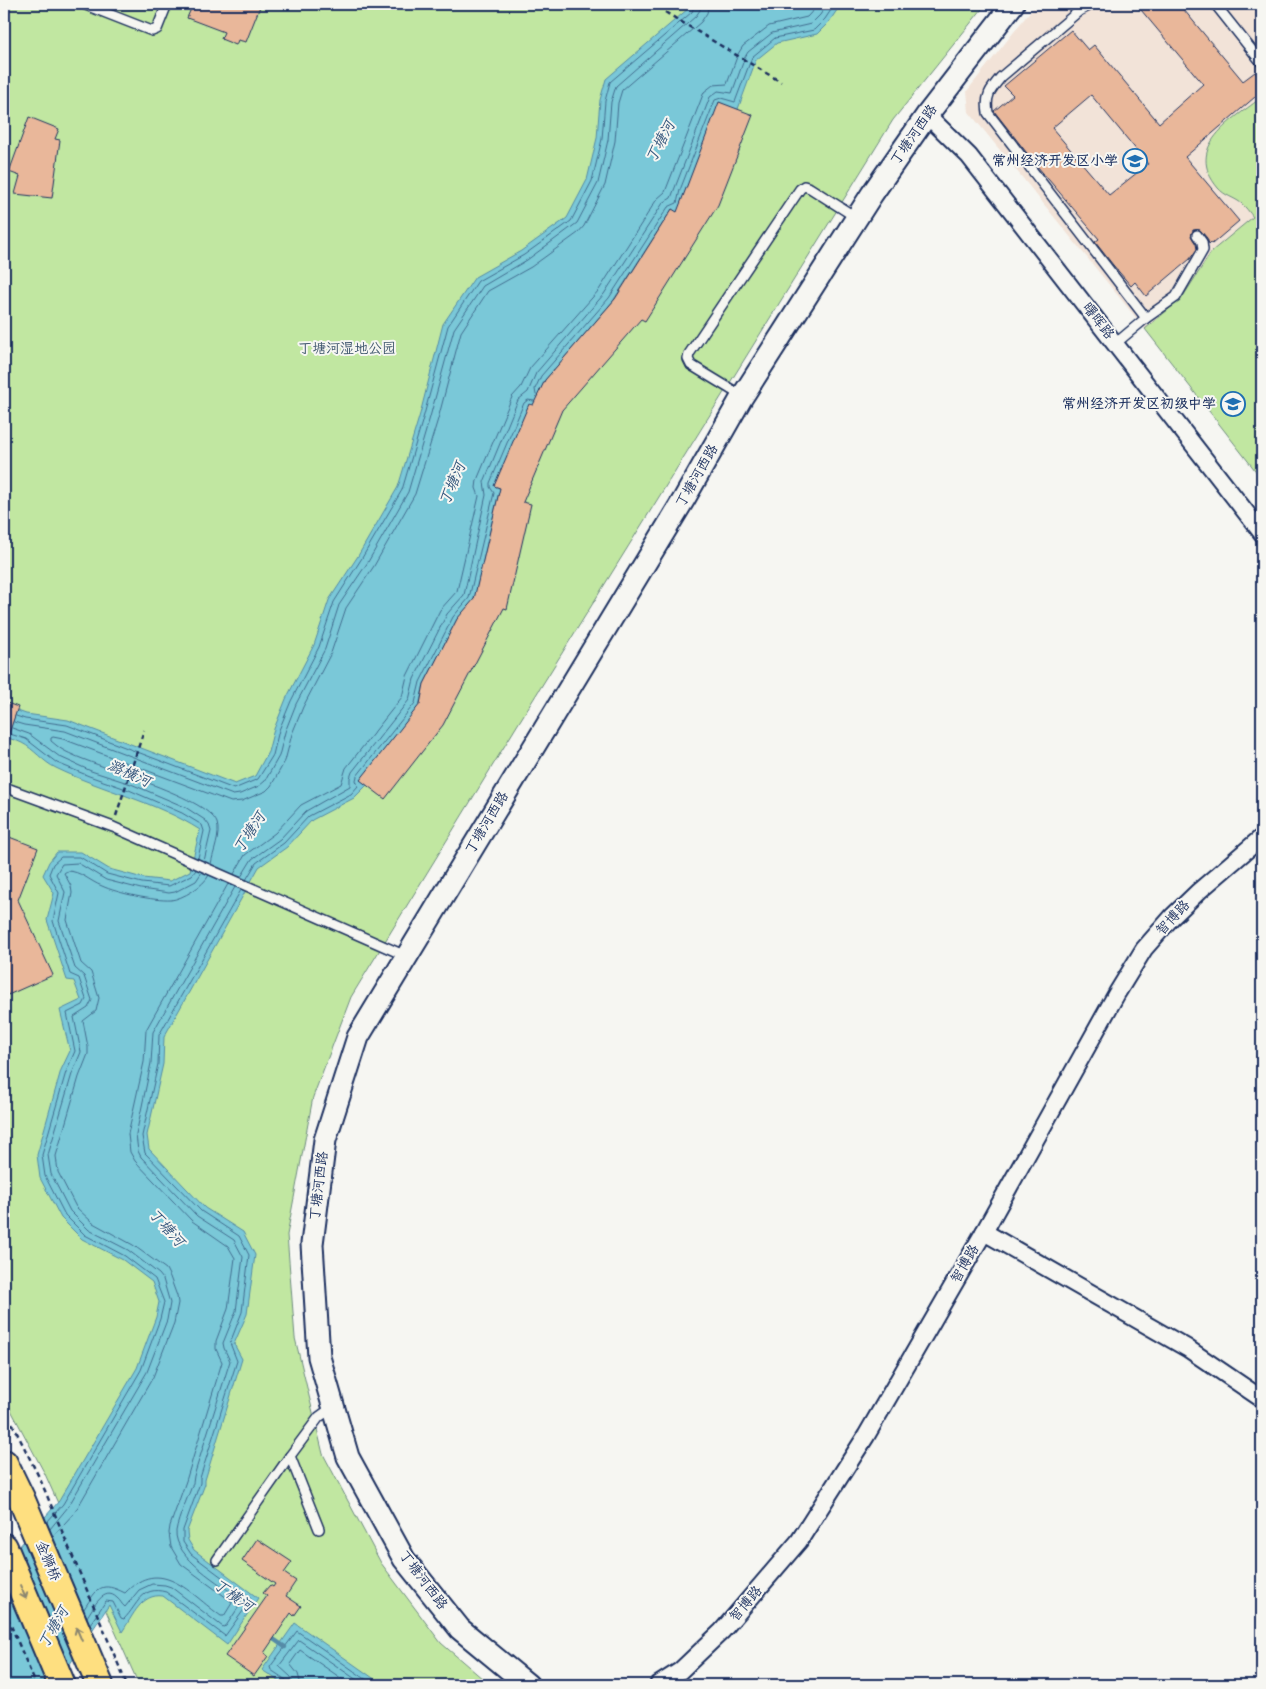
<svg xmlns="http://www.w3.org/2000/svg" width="1266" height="1689" viewBox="0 0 1266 1689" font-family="Kalam,'LXGW WenKai TC',sans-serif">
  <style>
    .built { fill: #f2e3d8 }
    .green { fill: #c1e7a1; stroke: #6e8b80 }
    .water { fill: #7ac8d8; stroke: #548ba7 }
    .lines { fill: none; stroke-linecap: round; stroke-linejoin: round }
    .shore { stroke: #416c8f; stroke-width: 1 }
    .stream { stroke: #548ba7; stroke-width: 4.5 }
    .building { fill: #e9b79a; stroke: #1b2f5e; fill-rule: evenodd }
    .service-casing { stroke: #1b2f5e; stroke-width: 12 }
    .minor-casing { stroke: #1b2f5e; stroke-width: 20 }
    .tertiary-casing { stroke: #1b2f5e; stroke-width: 25 }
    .primary-casing { stroke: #1b2f5e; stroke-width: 30 }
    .path { stroke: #1b2f5e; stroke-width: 2.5; stroke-dasharray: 5 4; stroke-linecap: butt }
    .service { stroke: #f6f6f2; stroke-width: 9 }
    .minor { stroke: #f6f6f2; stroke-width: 16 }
    .tertiary { stroke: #f6f6f2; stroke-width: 21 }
    .primary { stroke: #fedf80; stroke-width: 26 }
    .oneway { stroke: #8c876f }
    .labels { text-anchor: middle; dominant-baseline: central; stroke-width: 4; stroke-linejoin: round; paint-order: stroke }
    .street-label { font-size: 14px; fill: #1b2f5e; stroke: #f6f6f2 }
    .poi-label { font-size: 14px; font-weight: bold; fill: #1b2f5e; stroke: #f6f6f2; text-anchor: end }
    .park-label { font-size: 14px; fill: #3c546b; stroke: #f6f6f2 }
    .water-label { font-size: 15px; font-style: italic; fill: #33557c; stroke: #f6f6f2 }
  </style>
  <rect width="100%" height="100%" fill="#f6f6f2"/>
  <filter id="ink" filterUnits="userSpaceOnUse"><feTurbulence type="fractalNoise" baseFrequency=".02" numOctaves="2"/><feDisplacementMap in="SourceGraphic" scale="10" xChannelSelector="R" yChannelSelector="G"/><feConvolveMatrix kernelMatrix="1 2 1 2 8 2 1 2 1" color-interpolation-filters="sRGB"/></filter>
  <g filter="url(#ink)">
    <polygon class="built" points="1036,4 1262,4 1262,479 1145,329 969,112 967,91"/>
    <g class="green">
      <polygon points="4,4 986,4 893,120 518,724 351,997 313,1097 287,1235 295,1338 323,1454 381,1563 441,1643 490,1685 139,1685 45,1474 4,1397"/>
      <path d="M1262,97V479L1145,329L1182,298L1212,251L1253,217C1250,213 1245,206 1241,203C1233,197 1225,196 1218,188C1183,146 1233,120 1262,97Z"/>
    </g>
    <g class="water">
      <path d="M691,4H841L829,22L817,34L777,43L756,60L738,109L683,216L672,209L613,301L545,380L540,391L551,401L495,486L501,489L498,496L474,601L457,619L424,684L419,706L367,785L354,798L312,820L287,847L259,867L164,1037L163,1064L147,1135L149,1149L205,1208L243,1232L255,1255L247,1314L234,1344L242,1359L205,1480V1484L187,1531L188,1540L194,1550L258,1598L227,1645L163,1596C141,1593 133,1616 122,1632L109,1605L56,1685H4V1564L59,1501L137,1368L156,1317L159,1302L152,1282L123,1260L82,1239L61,1218L40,1178L37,1155L61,1070L70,1051L60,1010L81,1000L74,981L67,980L47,920L54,893L43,875L49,862L57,852H81L109,869L143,878L170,881L190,871L200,830C155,801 103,791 56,768C43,762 34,749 22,743C16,740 10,739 4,737V706L26,714L68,720L235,784L255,776L268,752L274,729L286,699L314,645L329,600L358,556L398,487L420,414L443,324L475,277L521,251L567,218L587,180L597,138L600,100L606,79L689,8Z"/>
      <polygon points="295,1623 383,1685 285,1685 262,1670"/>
    </g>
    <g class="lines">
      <g class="shore">
        <polyline points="536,395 535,389 541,376 609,298 668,207 677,203 680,190 715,100 721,98 735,102 752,57 775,38 814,30 825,19 835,4"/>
        <polyline points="16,716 25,719 67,725 234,789 258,779 273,755 279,730 291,701 319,647 334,602 362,558 402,490 424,415 448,326 478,281 524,255 571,221 592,181 602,139 605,101 610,82 692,12 695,4"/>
        <polyline points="14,722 24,725 65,731 233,795 240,794 259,786 265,781 279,756 285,732 296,704 325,649 339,605 368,562 408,492 430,417 454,329 483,286 527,260 577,223 598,183 608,140 611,102 616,86 696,16 700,10 701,4"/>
        <polyline points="12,728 29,734 60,757 91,771 131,784 185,807 205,820 209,825 211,831 204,861"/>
        <polyline points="10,734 26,739 57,763 89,776 129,790 182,813 202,825 204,831 198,858"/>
        <path d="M211,864C213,852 221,835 217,823C206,795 92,767 63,750C59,748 55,744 51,741V738L53,737L63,739L231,802L242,801L266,791L271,786L285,761L292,734L303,707L331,653L346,608L374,566L415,494L438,419L461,332L488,291L531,267L578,233L584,226L605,185L615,141L618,103L622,90L701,22L707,13L709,4"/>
        <polyline points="234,874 245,855 275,833 301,805 341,784 346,768 402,697 407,676 440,610 457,591 479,496 476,488 477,480 512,397 521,387 530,368 599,290 657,199 665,192 704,92 713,85 727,84 738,54 743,46 769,26 807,17 819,4"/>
        <polyline points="241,877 252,859 280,839 306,811 350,786 350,778 352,772 409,700 414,679 447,614 464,595 486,495 484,482 518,400 528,392 536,373 604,294 663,203 671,198 710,97 718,91 732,93 745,57 748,52 772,33 811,24 820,15 827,4"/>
        <polyline points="246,880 256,863 284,843 309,816 351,794 358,786 356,780 357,776 415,703 420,682 453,617 469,598 494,493 490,487 490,483 524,403 528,400 534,401"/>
        <polyline points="47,1522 63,1504 141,1370 160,1319 164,1302 155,1279 125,1256 85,1235 65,1215 45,1176 42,1155 66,1072 75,1051 67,1013 83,1005 86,999 79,978 70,974 53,921 59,893 49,874 53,864 61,857 80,857 107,874 142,883 169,886 192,875 196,870"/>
        <polyline points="50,1529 68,1507 147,1372 167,1320 170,1303 163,1279 159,1274 128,1250 89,1230 70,1211 51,1174 48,1155 72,1074 81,1052 74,1017 88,1008 92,1000 84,976 75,968 59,921 65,892 56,874 62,864 78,863 106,880 141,889 169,893 175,892 196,881 202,872"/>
        <path d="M53,1536L75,1512L153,1377L174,1323L178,1303L177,1296L170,1277L166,1269L133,1245L93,1223L76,1207L58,1172L56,1156L79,1077L88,1054V1047L83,1021L96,1011L99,998L91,972L81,963L67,920L72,893L71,886L64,873L67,871C81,871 89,881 102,886C117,893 154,901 171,900C182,899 204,886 209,875"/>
        <path d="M84,1609C98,1587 101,1581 125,1593C161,1555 190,1594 221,1616H224L232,1603L231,1601L181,1564L171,1547L169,1533L170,1526L186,1481L222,1362L216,1349V1341L228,1309L235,1258L228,1246L192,1221L135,1161L130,1152L128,1134L144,1062L146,1030L228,884"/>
        <path d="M87,1617C93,1608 104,1585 117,1598C121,1601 121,1604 125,1607L139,1590L152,1584L165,1585L171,1587L223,1627L226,1626L242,1602L241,1599C221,1584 174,1558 176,1531C178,1518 189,1495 193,1483L194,1476L230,1361L224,1348L223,1343L236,1311L243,1257L234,1240L197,1216L141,1157L138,1151L136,1135L151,1063L153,1032L235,887"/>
        <path d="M90,1624L106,1601L113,1602L121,1618L124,1619C138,1605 141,1585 166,1592L225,1636L251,1600L250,1598L191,1554L183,1542V1530L200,1483V1478L237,1361L230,1343L242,1312L249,1255L239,1236L201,1211L145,1153L142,1136L158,1064L159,1035L241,890"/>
        <polyline points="287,1685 286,1680 271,1670 270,1667 297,1631 374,1685"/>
        <polyline points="293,1685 291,1677 279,1666 299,1640 364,1685"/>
        <polyline points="301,1685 298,1674 290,1664 300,1650 351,1685"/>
      </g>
      <polyline class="stream" points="269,1636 285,1647"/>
    </g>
    <g class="building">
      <polygon points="193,4 261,4 246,42 238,40 236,45 221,39 224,32 187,18"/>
      <path d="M1136,4H1179L1243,81L1255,72L1262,81V91L1185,157L1239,221L1212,244L1211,242L1209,244L1207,238L1200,230H1193L1191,236L1196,244L1197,249L1190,259L1146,296L1135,282L1131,286L1113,265L1095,242L1099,239L1037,166L994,111L1013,95L1004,86L1071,30L1088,50L1094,45L1159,123L1203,84ZM1091,95L1148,164L1109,195L1052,128Z"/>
      <polygon points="719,102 753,115 718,205 645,321 641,319 562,410 523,502 531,504 507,609 504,608 443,725 385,799 360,780 420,704 424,684 457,619 474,599 500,488 494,486 529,404 533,405 545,380 615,299 672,209 677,212"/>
      <polygon points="29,117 59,129 55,139 60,140 52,198 15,194 20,176 9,172"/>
      <polygon points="4,702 18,707 6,742 4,742"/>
      <polygon points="4,835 38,848 18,900 53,975 8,995 4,987"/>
      <polygon points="257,1539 292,1562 284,1573 296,1581 286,1596 301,1606 294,1616 291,1613 264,1653 268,1656 254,1676 225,1656 267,1596 263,1593 270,1585 273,1587 275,1584 242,1561"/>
    </g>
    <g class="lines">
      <defs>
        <g id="service">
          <polyline points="83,4 152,31 157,29 167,4"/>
          <path d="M1093,4L1079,11L1001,77C990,90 985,96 988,113L1146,318"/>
          <polyline points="1215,4 1262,63"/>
          <polyline points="1115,344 1146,318 1176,297 1203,250 1202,242 1197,235"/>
          <polyline points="742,396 691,365 688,359 689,354 800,189 804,186 810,188 857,218"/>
          <polyline points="4,787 113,827 406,956"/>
          <polyline points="290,1456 319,1529"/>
          <polyline points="217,1560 290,1456 319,1417 333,1407"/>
        </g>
        <g id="minor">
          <polyline points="927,115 969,156 1262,533"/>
          <polyline points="984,1232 1187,1348 1262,1399"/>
          <polyline points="658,1685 680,1671 722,1631 799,1541 866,1436 984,1232 1117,993 1144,949 1172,917 1199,891 1262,837"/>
        </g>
        <polyline id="tertiary" points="528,1685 460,1629 404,1559 348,1457 319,1357 312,1244 325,1140 358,1037 684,499 742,397 872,194 927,115 1013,4"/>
        <g id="primary">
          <polyline points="4,1463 21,1498 100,1685"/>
          <polyline points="4,1547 62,1685"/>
        </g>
      </defs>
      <use href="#service" class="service-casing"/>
      <use href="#minor" class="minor-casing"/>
      <use href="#tertiary" class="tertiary-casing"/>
      <use href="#primary" class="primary-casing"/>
      <g class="path">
        <polyline points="665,12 781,82"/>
        <polyline points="116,816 144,730"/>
        <polyline points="4,1407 40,1479 127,1685"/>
        <polyline points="4,1609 36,1685"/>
      </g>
      <use href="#service" class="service"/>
      <use href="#minor" class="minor"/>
      <use href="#tertiary" class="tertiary"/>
      <use href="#primary" class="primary"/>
    </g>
    <defs><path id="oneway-shaft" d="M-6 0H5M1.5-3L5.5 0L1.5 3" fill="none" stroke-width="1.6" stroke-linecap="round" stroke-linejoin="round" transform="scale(1.25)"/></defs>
    <g class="oneway">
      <use href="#oneway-shaft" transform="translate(23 1592) rotate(67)"/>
      <use href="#oneway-shaft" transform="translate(79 1634) rotate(-113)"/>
    </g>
  </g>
  <defs>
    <symbol id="school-ring" viewBox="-11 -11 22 22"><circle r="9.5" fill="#f6f6f2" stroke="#1f6fb2" stroke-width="1.5"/><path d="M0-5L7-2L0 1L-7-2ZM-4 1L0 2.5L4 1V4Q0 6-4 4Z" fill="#1f6fb2"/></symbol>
  </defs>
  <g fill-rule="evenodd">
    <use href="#school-ring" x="1121" y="147" width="28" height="28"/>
    <use href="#school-ring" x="1219" y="390" width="28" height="28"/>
  </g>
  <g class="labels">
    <g class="street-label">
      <text transform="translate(914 135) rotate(-55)">丁塘河西路</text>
      <text transform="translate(1098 321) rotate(52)">曙晖路</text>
      <text transform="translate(697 476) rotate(-60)">丁塘河西路</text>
      <text transform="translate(487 823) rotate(-59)">丁塘河西路</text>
      <text transform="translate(1173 918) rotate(-47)">智博路</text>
      <text transform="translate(319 1186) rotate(-83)">丁塘河西路</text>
      <text transform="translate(965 1264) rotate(-60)">智博路</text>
      <text transform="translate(48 1561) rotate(67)">金狮桥</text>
      <text transform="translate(423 1580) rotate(53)">丁塘河西路</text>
      <text transform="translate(746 1604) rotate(-49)">智博路</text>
    </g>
    <g class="poi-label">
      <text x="1118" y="161">常州经济开发区小学</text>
      <text x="1216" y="404">常州经济开发区初级中学</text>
    </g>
    <g class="park-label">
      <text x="347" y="349">丁塘河湿地公园</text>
    </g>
    <g class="water-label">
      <text transform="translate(661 142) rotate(-62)">丁塘河</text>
      <text transform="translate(453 484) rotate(-67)">丁塘河</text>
      <text transform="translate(129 774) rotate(24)">潞横河</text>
      <text transform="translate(250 833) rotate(-57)">丁塘河</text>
      <text transform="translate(166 1228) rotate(48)">丁塘河</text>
      <text transform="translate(233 1596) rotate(35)">丁横河</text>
      <text transform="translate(54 1628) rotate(-60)">丁塘河</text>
    </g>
  </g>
  <rect width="1266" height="1689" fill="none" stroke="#f6f6f2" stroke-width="20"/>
  <rect x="10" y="10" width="1246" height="1669" fill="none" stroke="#1b2f5e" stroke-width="2" filter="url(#ink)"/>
</svg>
